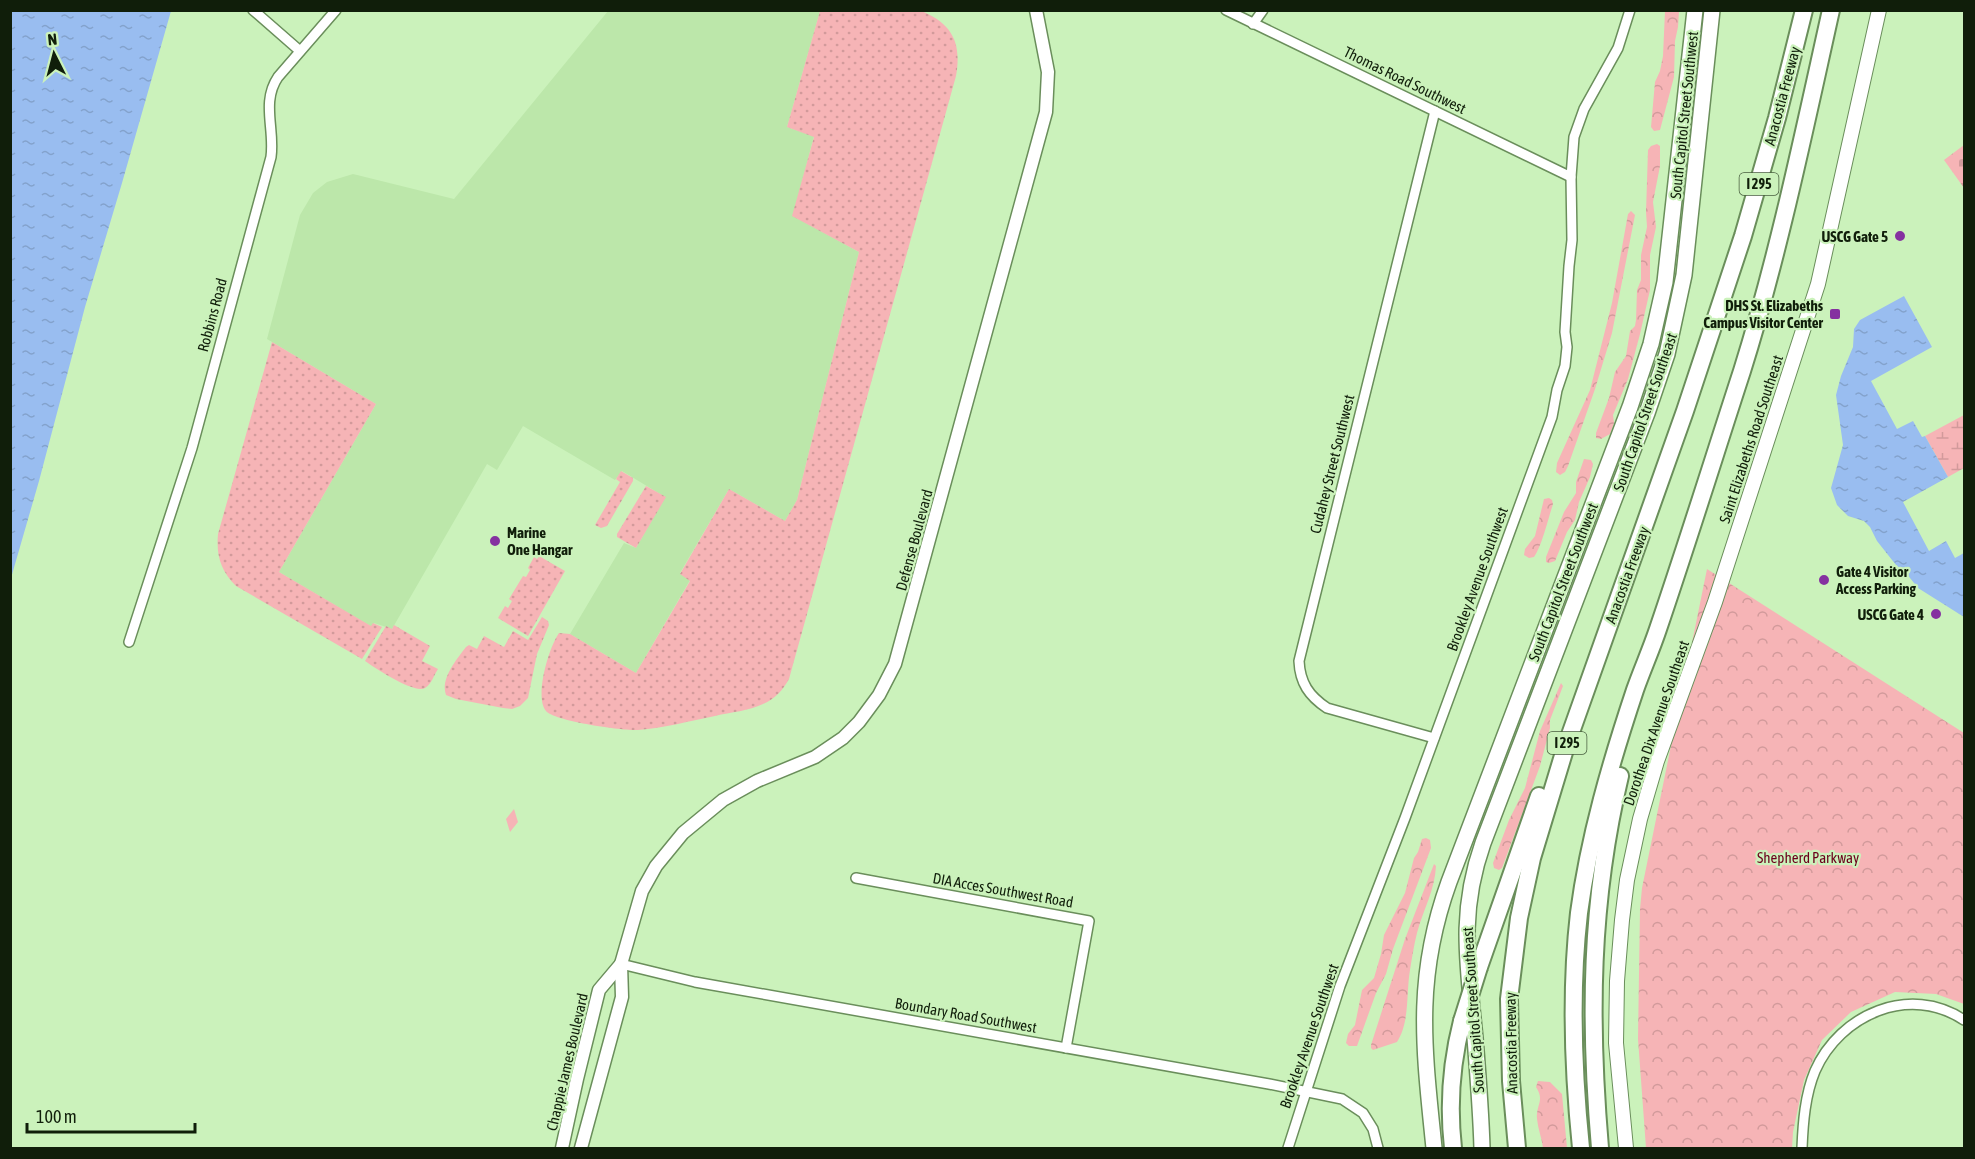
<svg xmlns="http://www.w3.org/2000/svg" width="1975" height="1159" viewBox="0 0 1975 1159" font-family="'Asap Condensed',sans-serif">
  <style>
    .built { fill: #bce7aa }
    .grass { fill: url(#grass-dots) }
    .forest { fill: url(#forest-crowns) }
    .wetland { fill: url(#wetland-marsh) }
    .cemetery { fill: url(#cemetery-stones) }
    .garden { fill: #f6b4b6 }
    .water { fill: url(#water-ripples) }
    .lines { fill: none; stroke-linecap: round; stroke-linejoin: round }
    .minor-casing { stroke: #6a8e5b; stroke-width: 12 }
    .tertiary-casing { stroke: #6a8e5b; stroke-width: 15 }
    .secondary-casing { stroke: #6a8e5b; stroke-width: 16 }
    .primary-casing { stroke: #6a8e5b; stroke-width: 18 }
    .motorway-casing { stroke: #6a8e5b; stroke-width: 20 }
    .minor { stroke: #fff; stroke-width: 9 }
    .tertiary { stroke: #fff; stroke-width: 12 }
    .secondary { stroke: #fff; stroke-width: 14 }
    .primary { stroke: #fff; stroke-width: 15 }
    .motorway { stroke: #fff; stroke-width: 16 }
    .motorway-bridge-casing { stroke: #6a8e5b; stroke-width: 20; stroke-linecap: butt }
    .motorway-bridge { stroke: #fff; stroke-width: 16 }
    .poi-dot { fill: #8531a0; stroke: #cbf2bb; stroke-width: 2 }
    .labels { text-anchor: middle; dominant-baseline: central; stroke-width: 4.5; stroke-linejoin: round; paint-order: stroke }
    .shield { fill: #cbf2bb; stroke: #485e3f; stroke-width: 1.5 }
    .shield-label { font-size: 14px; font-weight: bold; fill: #101e0a }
    .street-label { font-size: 15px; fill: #101e0a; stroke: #cbf2bb }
    .poi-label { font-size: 15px; font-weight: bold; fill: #101e0a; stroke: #cbf2bb; text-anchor: end }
    .park-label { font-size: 15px; fill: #6b001c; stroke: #cbf2bb }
  </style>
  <defs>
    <pattern id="grass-dots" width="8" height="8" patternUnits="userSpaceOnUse" patternTransform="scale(1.5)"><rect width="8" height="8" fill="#f6b4b6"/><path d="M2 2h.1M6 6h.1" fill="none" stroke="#d29a9b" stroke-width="1.8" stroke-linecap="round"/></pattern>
    <pattern id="forest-crowns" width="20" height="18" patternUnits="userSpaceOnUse" patternTransform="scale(1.5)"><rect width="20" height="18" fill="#f6b4b6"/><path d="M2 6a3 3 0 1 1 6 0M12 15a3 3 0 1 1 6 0" fill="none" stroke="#d29a9b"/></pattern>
    <pattern id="wetland-marsh" width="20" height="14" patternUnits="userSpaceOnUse" patternTransform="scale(1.5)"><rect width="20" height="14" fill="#f6b4b6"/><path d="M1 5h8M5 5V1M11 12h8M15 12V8" fill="none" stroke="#d29a9b"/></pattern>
    <pattern id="cemetery-stones" width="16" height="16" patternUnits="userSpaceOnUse" patternTransform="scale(1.5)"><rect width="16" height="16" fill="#f6b4b6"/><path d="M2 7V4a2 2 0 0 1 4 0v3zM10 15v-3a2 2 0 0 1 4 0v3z" fill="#d29a9b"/></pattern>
    <pattern id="water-ripples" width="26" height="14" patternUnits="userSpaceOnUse" patternTransform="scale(1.5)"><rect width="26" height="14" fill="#99bdf0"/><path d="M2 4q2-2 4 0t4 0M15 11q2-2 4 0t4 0" fill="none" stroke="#83a2cc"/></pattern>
  </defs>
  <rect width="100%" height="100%" fill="#cbf2bb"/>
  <polygon class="built" points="608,11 820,11 787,127 814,136 793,216 859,252 797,500 785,521 729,489 680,573 690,580 636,673 570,634 624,543 636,548 665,497 622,471 615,480 523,426 497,470 487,464 392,629 374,623 372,627 279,572 376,404 267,339 300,215 313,193 327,182 353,174 454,199"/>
  <g class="grass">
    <path d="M919,10C952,23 962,42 956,76L789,679C783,690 775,699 763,704C749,711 731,712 715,716C690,721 664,728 638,730C623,731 554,721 546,711C534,697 549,647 559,633L570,634L636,673L690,581L680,574L729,489L785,521L797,500L859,252L792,216L814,137L787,127L820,11Z"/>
    <path d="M272,342L376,404L279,572L371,626L373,623L382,627L362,659L236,586C221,571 216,556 218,534Z"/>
    <polygon points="621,471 633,478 633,481 607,526 601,528 595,525 620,482 616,479"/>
    <polygon points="646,486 666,497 636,548 617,537 617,534"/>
    <polygon points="539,556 565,571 528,636 498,618 505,606 508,608 512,601 509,599 523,576 526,577 530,570 528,568 534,557 537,559"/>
    <path d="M542,617L548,621L549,625L537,654L528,698L520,706L512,709L503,708L456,699L446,695C440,679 457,659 466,647L469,645L477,649L484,636L504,647L513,631L528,640Z"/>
    <path d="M394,625L430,646L422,661L438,669C434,675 431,685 425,688C414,694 375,668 365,661L386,626L392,629Z"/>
  </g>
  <g class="forest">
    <polygon points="1665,11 1679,11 1678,27 1675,41 1674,77 1660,130 1654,131 1651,127 1655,82 1660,71 1663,56"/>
    <polygon points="1657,144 1660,146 1660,166 1653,202 1656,227 1650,255 1650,290 1640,334 1628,379 1613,415 1614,423 1610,434 1601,439 1596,438 1596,433 1609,398 1615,372 1626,356 1630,331 1635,326 1636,320 1637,290 1641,280 1641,255 1647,227 1646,212 1648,150 1651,146"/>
    <polygon points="1631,211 1635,215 1612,333 1595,389 1568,466 1565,472 1560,475 1556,472 1557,463 1590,390 1612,303 1628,214"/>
    <polygon points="1584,459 1591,460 1593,464 1590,477 1579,502 1575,520 1567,532 1555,561 1549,563 1546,562 1546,557 1564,512 1576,493 1576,482"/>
    <path d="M1549,498L1552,500L1553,504C1548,519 1542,546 1534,557L1529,558L1524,555L1525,549L1535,536L1544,499Z"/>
    <polygon points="1707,569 1964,733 1964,1004 1936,994 1895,992 1851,1012 1822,1040 1804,1080 1793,1132 1792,1148 1646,1148 1638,1039 1640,909 1642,888"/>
    <polygon points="1561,683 1563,686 1550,720 1550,728 1540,766 1502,868 1499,870 1494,868 1493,863 1509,820 1525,788 1540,731"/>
    <polygon points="1426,838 1430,840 1431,848 1393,949 1386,974 1376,993 1357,1046 1349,1046 1346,1043 1348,1034 1355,1025 1362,990 1374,978 1381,954 1384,935 1405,893 1414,858 1418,852 1422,839"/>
    <path d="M1434,864L1436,866C1435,890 1423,910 1417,933C1414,945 1412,957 1410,970C1406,993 1410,1022 1397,1042L1373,1050L1371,1048V1045L1405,939Z"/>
    <path d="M1538,1081L1550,1082L1562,1094L1567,1148H1543C1542,1139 1538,1129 1537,1119C1536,1104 1545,1101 1536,1087Z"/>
  </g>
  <polygon class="wetland" points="1964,415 1964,468 1948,477 1925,436"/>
  <polygon class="cemetery" points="1964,145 1964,188 1944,160"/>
  <polygon class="garden" points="514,809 518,822 510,832 506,819"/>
  <g class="water">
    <polygon points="11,10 171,11 122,183 85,307 39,481 11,578"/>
    <polygon points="1904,296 1932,347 1871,381 1897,429 1913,421 1922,437 1925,436 1948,477 1903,502 1929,551 1946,541 1955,558 1964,553 1964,617 1918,588 1906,573 1896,565 1877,541 1870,527 1864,521 1848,516 1837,505 1831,488 1843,445 1836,395 1841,376 1853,347 1854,329 1860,320"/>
  </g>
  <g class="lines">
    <defs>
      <g id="minor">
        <polyline points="253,10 300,51"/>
        <polyline points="1226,10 1571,177"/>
        <polyline points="1253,24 1263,10"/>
        <path d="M129,642L192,448L271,157C275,129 261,102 278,77L336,10"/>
        <path d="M1434,738L1327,708C1309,696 1300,683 1299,661L1435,111"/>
        <polyline points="856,878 1089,921 1066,1048"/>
        <polyline points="621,964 695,982 1269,1084 1342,1099 1363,1113 1373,1129 1378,1148"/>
        <polyline points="1288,1148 1340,986 1405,818 1552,417 1557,390 1565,366 1567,347 1565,332 1569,266 1572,240 1571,177 1574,137 1584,109 1618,48 1630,10"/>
        <path d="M1802,1148C1803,1123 1805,1095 1815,1071C1840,1014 1910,984 1964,1020"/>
      </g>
      <g id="tertiary">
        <polyline points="562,1148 577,1079 599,990 621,964"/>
        <polyline points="581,1148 622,997 621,964 642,891 656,866 683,833 723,800 757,781 815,757 843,738 859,722 879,695 895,664 1046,112 1048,72 1036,10"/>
      </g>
      <polyline id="secondary" points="1626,1148 1616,1043 1617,981 1622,920 1627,880 1640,819 1657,761 1715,602 1818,284 1879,10"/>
      <g id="primary">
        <path d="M1434,1148C1424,1049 1414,979 1449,882L1630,407L1651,344L1665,282L1695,10"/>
        <path d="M1482,1148C1481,1112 1478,1075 1475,1038C1468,965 1458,914 1483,843L1647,413L1667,354L1684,275L1712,10"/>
      </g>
      <g id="motorway">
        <polyline points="1479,967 1539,796"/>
        <path d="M1453,1148C1448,1104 1451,1064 1462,1021"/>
        <polyline points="1517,1148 1511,1081 1509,999 1519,918 1532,858 1565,749 1685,411 1743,236 1777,118 1804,10"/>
        <path d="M1581,1148C1573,1070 1570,991 1579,913C1589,837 1611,762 1635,690C1642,670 1651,650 1658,629C1687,544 1714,457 1742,371C1779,253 1804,131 1831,10"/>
        <path d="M1600,1148C1589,1020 1590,902 1620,776"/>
      </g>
    </defs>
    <use href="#minor" class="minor-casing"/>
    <use href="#tertiary" class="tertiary-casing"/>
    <use href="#secondary" class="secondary-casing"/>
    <use href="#primary" class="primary-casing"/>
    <use href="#motorway" class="motorway-casing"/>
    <use href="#minor" class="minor"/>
    <use href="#tertiary" class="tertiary"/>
    <use href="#secondary" class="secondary"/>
    <use href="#primary" class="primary"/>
    <use href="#motorway" class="motorway"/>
    <defs>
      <polyline id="motorway-bridge" points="1462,1021 1479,967"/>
    </defs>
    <use href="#motorway-bridge" class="motorway-bridge-casing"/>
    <use href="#motorway-bridge" class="motorway-bridge"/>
  </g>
  <g class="poi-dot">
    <circle cx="1900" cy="236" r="6"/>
    <rect x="1829" y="308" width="12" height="12" rx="3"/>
    <circle cx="495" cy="541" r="6"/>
    <circle cx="1824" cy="580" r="6"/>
    <circle cx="1936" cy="614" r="6"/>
  </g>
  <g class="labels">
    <g class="shield">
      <rect x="1739.5" y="173" width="39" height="22" rx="4.5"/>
      <rect x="1547.5" y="732" width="39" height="22" rx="4.5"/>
    </g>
    <g class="shield-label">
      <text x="1759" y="184">I 295</text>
      <text x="1567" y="743">I 295</text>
    </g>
    <g class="street-label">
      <text transform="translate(1405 80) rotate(26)">Thomas Road Southwest</text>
      <text transform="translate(1782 96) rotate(-75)">Anacostia Freeway</text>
      <text transform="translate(1684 115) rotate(-84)">South Capitol Street Southwest</text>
      <text transform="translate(212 315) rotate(-75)">Robbins Road</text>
      <text transform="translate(1645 412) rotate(-71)">South Capitol Street Southeast</text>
      <text transform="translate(1751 439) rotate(-72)">Saint Elizabeths Road Southeast</text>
      <text transform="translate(1332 464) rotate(-76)">Cudahey Street Southwest</text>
      <text transform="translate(914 540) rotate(-75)">Defense Boulevard</text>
      <text transform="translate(1627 575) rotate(-70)">Anacostia Freeway</text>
      <text transform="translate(1477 579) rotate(-70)">Brookley Avenue Southwest</text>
      <text transform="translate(1563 582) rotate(-69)">South Capitol Street Southwest</text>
      <text transform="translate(1656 723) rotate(-71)">Dorothea Dix Avenue Southeast</text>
      <text transform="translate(1003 890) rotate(10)">DIA Acces Southwest Road</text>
      <text transform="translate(1473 1010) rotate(-94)">South Capitol Street Southeast</text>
      <text transform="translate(966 1015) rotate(10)">Boundary Road Southwest</text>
      <text transform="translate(1309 1036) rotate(-71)">Brookley Avenue Southwest</text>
      <text transform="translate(1511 1043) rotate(-91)">Anacostia Freeway</text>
      <text transform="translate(567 1062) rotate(-77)">Chappie James Boulevard</text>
    </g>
    <g class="poi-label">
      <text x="1888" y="236">USCG Gate 5</text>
      <text x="1823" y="305">DHS St. Elizabeths<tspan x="1823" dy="17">Campus Visitor Center</tspan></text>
      <text x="507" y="532" text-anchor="start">Marine<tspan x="507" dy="17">One Hangar</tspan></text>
      <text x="1836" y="571" text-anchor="start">Gate 4 Visitor<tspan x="1836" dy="17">Access Parking</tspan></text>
      <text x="1924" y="614">USCG Gate 4</text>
    </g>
    <g class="park-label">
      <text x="1808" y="857">Shepherd Parkway</text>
    </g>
  </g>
  <rect width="1975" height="1159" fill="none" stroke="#101e0a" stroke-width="24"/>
  <g transform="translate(54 54) rotate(354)" stroke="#cbf2bb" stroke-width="4.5" paint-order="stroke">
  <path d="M0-4.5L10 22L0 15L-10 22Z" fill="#101e0a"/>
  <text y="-9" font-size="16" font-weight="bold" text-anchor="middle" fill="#101e0a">N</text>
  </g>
  <path d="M27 1123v9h168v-9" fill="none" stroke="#101e0a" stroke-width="3"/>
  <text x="36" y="1123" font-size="18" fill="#101e0a" stroke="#cbf2bb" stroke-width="4.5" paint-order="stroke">100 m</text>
</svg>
